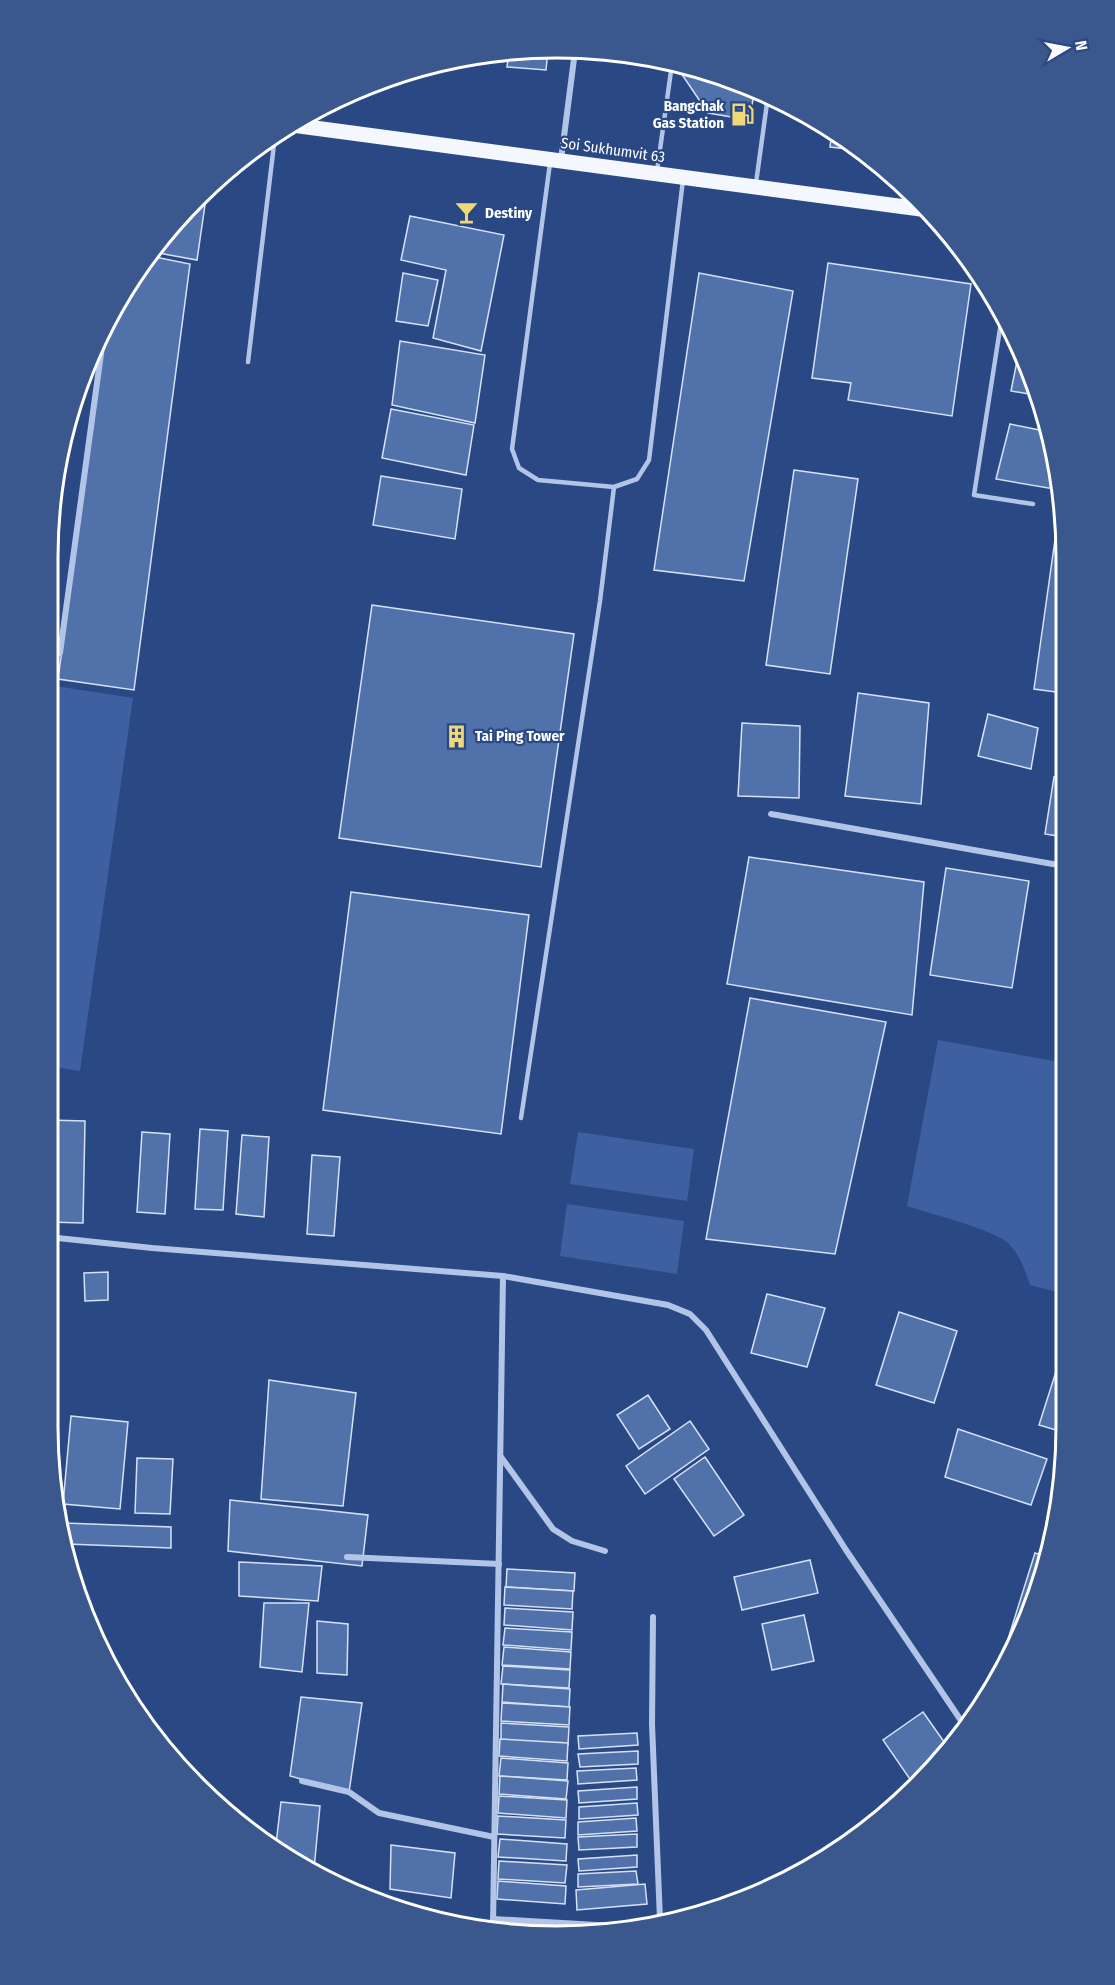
<svg xmlns="http://www.w3.org/2000/svg" width="1115" height="1985" viewBox="0 0 1115 1985" font-family="'Fira Sans Condensed',sans-serif">
  <style>
    .green { fill: #3e60a0 }
    .building { fill: #5171ab; stroke: #d6e1f6; stroke-width: 1.5 }
    .lines { fill: none; stroke-linecap: round; stroke-linejoin: round }
    .lane { stroke: #b3c5e7; stroke-width: 4.5 }
    .street { stroke: #b3c5e7; stroke-width: 6 }
    .primary { stroke: #f4f7fe; stroke-width: 15 }
    .labels { text-anchor: middle; dominant-baseline: central; stroke-width: 4.5; stroke-linejoin: round; paint-order: stroke }
    .poi-label { font-size: 15px; font-weight: bold; fill: #fff; stroke: #294884; text-anchor: start }
    .street-label { font-size: 15px; fill: #fff; stroke: #294884 }
    .rim { fill: none; stroke: #fff; stroke-width: 3 }
  </style>
  <rect width="100%" height="100%" fill="#294884"/>
  <g class="green">
    <polygon points="49,685 133,698 80,1071 48,1066"/>
    <path d="M938,1040L1065,1063V1294L1030,1285C1025,1270 1020,1255 1008,1243C994,1230 928,1213 907,1206Z"/>
    <polygon points="578,1132 694,1149 687,1201 570,1184"/>
    <polygon points="567,1204 684,1221 677,1274 560,1256"/>
  </g>
  <g class="building">
    <polygon points="525,49 548,50 546,70 507,67 509,52"/>
    <polygon points="682,66 722,75 755,90 749,120 708,113 681,73"/>
    <polygon points="832,131 857,150 830,147"/>
    <polygon points="207,191 197,260 153,252 175,221"/>
    <polygon points="410,216 504,235 481,351 433,338 446,270 401,260"/>
    <polygon points="150,256 190,264 134,690 58,679 105,331 116,302"/>
    <polygon points="828,263 971,284 952,416 848,400 851,383 812,378"/>
    <polygon points="403,273 438,280 428,326 396,321"/>
    <polygon points="699,273 793,291 744,581 654,570"/>
    <polygon points="400,341 485,355 475,423 392,405"/>
    <polygon points="1019,351 1040,393 1041,396 1011,391"/>
    <polygon points="391,409 474,425 466,475 382,458"/>
    <polygon points="1010,424 1049,432 1058,471 1054,489 996,479"/>
    <polygon points="794,470 858,479 830,674 766,665"/>
    <polygon points="381,476 462,489 455,539 373,525"/>
    <polygon points="1062,490 1063,491 1063,693 1034,689"/>
    <polygon points="372,605 574,634 541,867 339,838"/>
    <polygon points="858,693 929,703 921,804 845,796"/>
    <polygon points="988,714 1038,728 1031,769 978,756"/>
    <polygon points="742,723 800,726 799,798 738,796"/>
    <polygon points="1054,777 1064,779 1064,837 1045,834"/>
    <polygon points="749,857 924,882 912,1015 727,984"/>
    <polygon points="946,868 1029,881 1012,988 930,975"/>
    <polygon points="351,892 529,915 501,1134 323,1110"/>
    <polygon points="750,998 886,1022 835,1254 706,1239"/>
    <polygon points="48,1120 85,1121 83,1223 48,1222"/>
    <polygon points="200,1129 228,1131 223,1210 195,1209"/>
    <polygon points="142,1132 170,1134 165,1214 137,1212"/>
    <polygon points="242,1135 269,1137 264,1217 236,1214"/>
    <polygon points="312,1155 340,1157 334,1236 307,1234"/>
    <polygon points="108,1272 108,1300 85,1301 84,1273"/>
    <polygon points="767,1294 825,1308 807,1367 751,1353"/>
    <polygon points="899,1312 957,1331 934,1403 876,1385"/>
    <polygon points="1062,1353 1066,1354 1066,1433 1039,1425"/>
    <polygon points="269,1380 356,1393 343,1506 261,1499"/>
    <polygon points="648,1395 670,1429 639,1449 617,1415"/>
    <polygon points="71,1416 128,1422 120,1509 63,1504"/>
    <polygon points="690,1421 709,1449 645,1494 626,1466"/>
    <polygon points="958,1429 1047,1459 1031,1505 945,1477"/>
    <polygon points="705,1457 744,1515 714,1536 674,1479"/>
    <polygon points="137,1458 173,1459 170,1514 135,1513"/>
    <polygon points="1061,1482 1062,1482 1047,1557 1039,1554"/>
    <polygon points="230,1500 368,1515 362,1566 228,1551"/>
    <polygon points="64,1523 171,1527 171,1548 67,1544"/>
    <polygon points="1035,1553 1047,1557 1040,1591 1017,1642 1008,1639"/>
    <polygon points="810,1560 818,1593 742,1610 734,1577"/>
    <polygon points="239,1562 322,1566 318,1601 239,1596"/>
    <polygon points="507,1569 575,1573 574,1591 506,1587"/>
    <polygon points="505,1587 573,1591 572,1609 504,1605"/>
    <polygon points="264,1603 309,1603 302,1672 260,1667"/>
    <polygon points="505,1608 573,1612 572,1630 504,1625"/>
    <polygon points="804,1615 814,1661 772,1670 762,1624"/>
    <polygon points="317,1621 348,1624 347,1675 317,1673"/>
    <polygon points="505,1628 572,1632 571,1650 503,1645"/>
    <polygon points="504,1647 571,1652 570,1669 502,1665"/>
    <polygon points="503,1666 570,1670 569,1688 501,1684"/>
    <polygon points="503,1684 570,1689 569,1707 502,1702"/>
    <polygon points="301,1697 362,1703 349,1792 290,1776"/>
    <polygon points="502,1703 570,1707 569,1725 501,1721"/>
    <polygon points="923,1712 947,1746 914,1785 883,1740"/>
    <polygon points="501,1723 569,1727 568,1745 501,1741"/>
    <polygon points="637,1733 638,1745 579,1749 578,1736"/>
    <polygon points="500,1739 568,1743 567,1761 499,1756"/>
    <polygon points="638,1751 638,1764 580,1767 578,1754"/>
    <polygon points="501,1758 568,1763 567,1780 499,1776"/>
    <polygon points="636,1768 637,1780 578,1784 577,1771"/>
    <polygon points="500,1776 568,1781 566,1799 499,1794"/>
    <polygon points="637,1787 637,1799 579,1803 578,1791"/>
    <polygon points="499,1796 567,1800 566,1818 498,1813"/>
    <polygon points="281,1802 320,1806 314,1869 275,1852"/>
    <polygon points="637,1803 638,1815 579,1819 579,1807"/>
    <polygon points="498,1816 566,1820 565,1838 497,1834"/>
    <polygon points="636,1818 637,1831 578,1835 578,1822"/>
    <polygon points="637,1834 637,1847 579,1850 578,1837"/>
    <polygon points="500,1839 567,1844 566,1861 498,1857"/>
    <polygon points="391,1845 455,1853 451,1898 390,1889"/>
    <polygon points="637,1855 637,1867 579,1871 578,1859"/>
    <polygon points="499,1861 567,1865 565,1883 498,1879"/>
    <polygon points="636,1871 638,1884 578,1887 578,1874"/>
    <polygon points="498,1881 566,1886 565,1904 497,1899"/>
    <polygon points="645,1884 647,1904 577,1910 576,1890"/>
  </g>
  <g class="lines">
    <g class="lane">
      <polyline points="550,163 512,449 519,468 538,480 614,487 637,479 649,460 683,180"/>
      <polyline points="657,171 672,64"/>
      <polyline points="756,183 768,96"/>
      <polyline points="1002,316 974,495 1033,504"/>
      <polyline points="248,362 275,136"/>
      <polyline points="521,1118 600,601 614,487"/>
    </g>
    <g class="street">
      <polyline points="561,160 575,51"/>
      <polyline points="60,653 104,332"/>
      <polyline points="771,814 1064,866"/>
      <polyline points="48,1237 152,1248 503,1276 668,1305 690,1314 706,1330 846,1550 964,1725"/>
      <polyline points="501,1457 553,1529 572,1541 605,1551"/>
      <polyline points="347,1557 499,1564"/>
      <polyline points="653,1617 652,1724 660,1920"/>
      <polyline points="302,1781 349,1792 379,1813 494,1837"/>
      <polyline points="493,1919 630,1927"/>
      <polyline points="493,1926 503,1276"/>
    </g>
    <polyline class="primary" points="292,125 928,210"/>
  </g>
  <defs>
    <symbol id="fuel-bare" viewBox="-9 -9 18 18"><path d="M-5.5-6h7V0h2V4h1.3V-2.5L3-4.5l.8-.8L6-3V5H2.5V1h-1V6h-7ZM-4.2-4.7v3.2H.2V-4.7Z" fill="#eed87a" stroke="#294884" stroke-width="2.5" paint-order="stroke"/></symbol>
    <symbol id="bar-bare" viewBox="-9 -9 18 18"><path d="M-6-5H6L.8 .8V4.5H3.5V6h-7V4.5H-.8V.8Z" fill="#eed87a" stroke="#294884" stroke-width="2.5" paint-order="stroke"/></symbol>
    <symbol id="building-bare" viewBox="-9 -9 18 18"><path d="M-4-6H4V6H1V3H-1V6H-4ZM-2.5-4.3h1.7v1.8h-1.7ZM.8-4.3h1.7v1.8H.8ZM-2.5-1h1.7V.8h-1.7ZM.8-1h1.7V.8H.8Z" fill="#eed87a" stroke="#294884" stroke-width="2.5" paint-order="stroke"/></symbol>
  </defs>
  <g fill-rule="evenodd">
    <use href="#fuel-bare" x="726" y="98" width="33" height="33"/>
    <use href="#bar-bare" x="450" y="196" width="33" height="33"/>
    <use href="#building-bare" x="440" y="720" width="33" height="33"/>
  </g>
  <g class="labels">
    <g class="poi-label">
      <text x="724" y="106" text-anchor="end">Bangchak<tspan x="724" dy="17">Gas Station</tspan></text>
      <text x="485" y="213">Destiny</text>
      <text x="475" y="736">Tai Ping Tower</text>
    </g>
    <g class="street-label">
      <text transform="translate(613 150) rotate(8)">Soi Sukhumvit 63</text>
    </g>
  </g>
  <path d="M0 0H1115V1985H0ZM557 58H557A499 499 0 0 1 1056 557V1427A499 499 0 0 1 557 1926H557A499 499 0 0 1 58 1427V557A499 499 0 0 1 557 58Z" fill="#3a578e" fill-rule="evenodd"/>
  <path class="rim" d="M557 58H557A499 499 0 0 1 1056 557V1427A499 499 0 0 1 557 1926H557A499 499 0 0 1 58 1427V557A499 499 0 0 1 557 58Z"/>
  <g transform="translate(1067 48) rotate(80)" stroke="#294884" stroke-width="4.5" paint-order="stroke">
  <path d="M0-4.5L10 22L0 15L-10 22Z" fill="#ffffff"/>
  <text y="-9" font-size="16" font-weight="bold" text-anchor="middle" fill="#ffffff">N</text>
  </g>
</svg>
